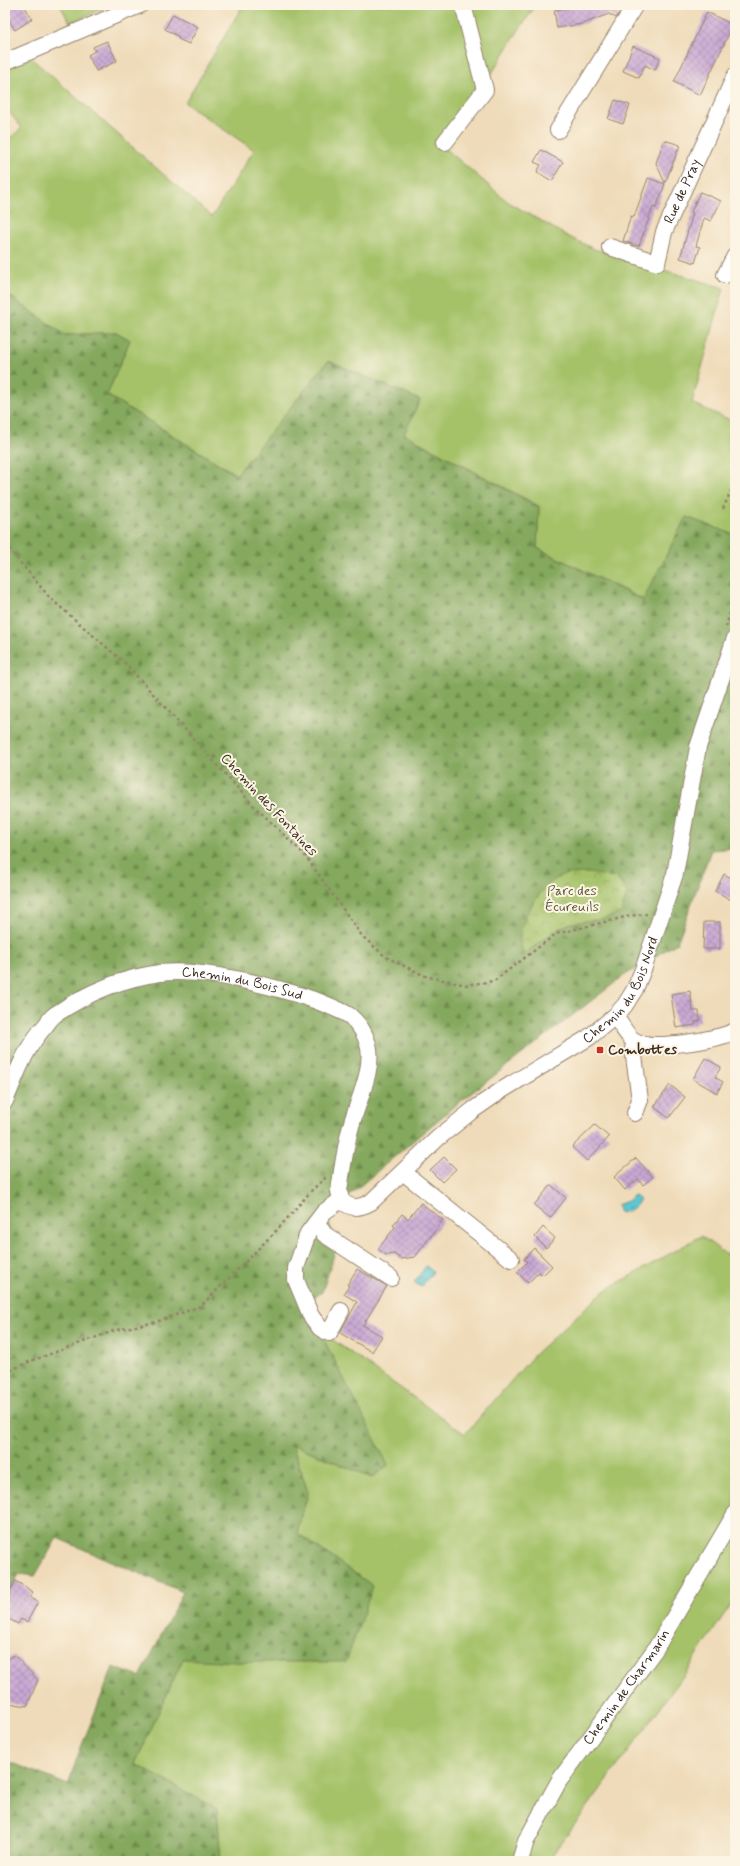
<svg xmlns="http://www.w3.org/2000/svg" width="740" height="1866" viewBox="0 0 740 1866" font-family="Mynerve,sans-serif">
  <style>
    .grass { fill: #a5c269; stroke: #707644 }
    .forest { fill: url(#forest-firs); stroke: #60693e }
    .park { fill: url(#park-crowns); stroke: #707644 }
    .water { fill: url(#water-ripples); stroke: #4b7978 }
    .building { fill: url(#building-cross-hatch) }
    .lines { fill: none; stroke-linecap: round; stroke-linejoin: round }
    .minor-casing { stroke: #95826c; stroke-width: 18 }
    .path { stroke: #95826c; stroke-width: 2.5; stroke-dasharray: 3 3; stroke-linecap: butt }
    .minor { stroke: #fff; stroke-width: 16 }
    .poi-dot { fill: #c8321e; stroke: #fcf5e5; stroke-width: 1.5 }
    .labels { text-anchor: middle; dominant-baseline: central; stroke-width: 4; stroke-linejoin: round; paint-order: stroke }
    .street-label { font-size: 14px; fill: #3b2a1e; stroke: #fcf5e5 }
    .park-label { font-size: 14px; fill: #5b5834; stroke: #fcf5e5 }
    .poi-label { font-size: 14px; font-weight: bold; fill: #3b2a1e; stroke: #fcf5e5; text-anchor: start }
  </style>
  <defs>
    <pattern id="forest-firs" width="22" height="20" patternUnits="userSpaceOnUse"><rect width="22" height="20" fill="#84a85d"/><path d="M5 1l3.5 6h-7zM16 11l3.5 6h-7z" fill="#6d894c"/></pattern>
    <pattern id="park-crowns" width="20" height="18" patternUnits="userSpaceOnUse"><rect width="20" height="18" fill="#a5c269"/><path d="M2 6a3 3 0 1 1 6 0M12 15a3 3 0 1 1 6 0" fill="none" stroke="#889e56"/></pattern>
    <pattern id="water-ripples" width="26" height="14" patternUnits="userSpaceOnUse"><rect width="26" height="14" fill="#5bc8d1"/><path d="M2 4q2-2 4 0t4 0M15 11q2-2 4 0t4 0" fill="none" stroke="#4ca3a9"/></pattern>
    <pattern id="building-cross-hatch" width="8" height="8" patternUnits="userSpaceOnUse"><rect width="8" height="8" fill="#c9a8d4"/><path d="M0 0l8 8M0 8l8-8" fill="none" stroke="#a489ab"/></pattern>
  </defs>
  <rect width="100%" height="100%" fill="#fcf5e5"/>
  <filter id="ink" filterUnits="userSpaceOnUse"><feTurbulence type="fractalNoise" baseFrequency=".025" numOctaves="2"/><feDisplacementMap in="SourceGraphic" scale="8" xChannelSelector="R" yChannelSelector="G"/><feConvolveMatrix kernelMatrix="1 2 1 2 8 2 1 2 1" color-interpolation-filters="sRGB"/></filter>
  <filter id="wash" filterUnits="userSpaceOnUse"><feTurbulence type="fractalNoise" baseFrequency=".012" numOctaves="4" result="noise"/><feDisplacementMap in="SourceGraphic" scale="16" xChannelSelector="R" yChannelSelector="G"/><feGaussianBlur stdDeviation="0.9" result="paint"/><feColorMatrix in="noise" values="0 0 0 0 0 0 0 0 0 0 0 0 0 0 0 0 0 1.4 0 .05"/><feComposite in="paint" operator="in"/></filter>
  <g filter="url(#wash)">
    <rect width="100%" height="100%" fill="#efdbb9"/>
    <g class="grass">
      <polygon points="60,5 106,5 107,7 70,23"/>
      <polygon points="243,5 536,5 517,33 445,148 508,202 567,236 594,249 724,288 692,403 735,422 735,535 686,517 644,600 537,548 539,506 404,434 420,400 329,361 237,475 107,395 130,340 116,332 65,335 5,293 5,142 22,128 5,107 5,68 30,57 212,217 254,150 185,103"/>
      <polygon points="701,1236 735,1261 735,1598 684,1675 548,1861 221,1861 217,1809 135,1764 183,1658 239,1662 373,1586 297,1533 308,1493 292,1443 372,1478 319,1330 465,1434 534,1355 604,1291"/>
    </g>
    <polygon class="forest" points="5,293 65,335 116,332 130,340 107,395 236,475 328,361 420,400 404,434 539,507 537,548 643,600 686,517 735,535 735,848 711,850 677,943 625,975 452,1108 327,1214 336,1249 322,1292 302,1305 319,1330 388,1465 372,1478 292,1444 308,1493 297,1533 373,1586 346,1662 239,1662 183,1659 135,1764 217,1809 221,1861 5,1861 5,1760 68,1785 78,1755 113,1667 140,1677 183,1592 57,1538 35,1576 19,1574 5,1601"/>
    <path class="park" d="M589,873L617,878L627,893L621,913L603,919L571,923L556,930L524,954C523,951 521,946 520,942C519,919 541,886 561,876C569,873 581,874 589,873Z"/>
    <g class="water">
      <polygon points="634,1195 640,1200 632,1210 620,1213 617,1205 628,1201"/>
      <polygon points="426,1266 433,1272 421,1287 414,1282"/>
    </g>
    <g id="blocks">
      <g class="building">
        <polygon points="5,5 24,5 32,19 15,30 5,14"/>
        <polygon points="588,5 624,5 616,18 609,14 582,24 557,28 554,10"/>
        <polygon points="707,12 733,25 700,95 674,82"/>
        <polygon points="173,14 198,27 189,44 178,39 179,37 165,29"/>
        <polygon points="107,41 117,61 96,71 88,55 95,51 93,47"/>
        <polygon points="633,46 660,58 655,70 645,65 639,78 623,71"/>
        <polygon points="615,100 630,105 623,124 608,119"/>
        <polygon points="664,140 680,145 665,183 656,163"/>
        <polygon points="541,150 563,162 552,181 537,172 541,165 534,162"/>
        <polygon points="648,178 665,184 656,208 653,207 639,246 623,241 631,216 634,217"/>
        <polygon points="700,192 721,201 711,221 704,218 696,246 700,247 695,263 680,258 693,213 691,212"/>
        <polygon points="724,874 735,880 735,902 715,891"/>
        <polygon points="704,922 720,922 720,949 703,949"/>
        <polygon points="690,991 693,1011 699,1011 700,1021 695,1022 695,1025 676,1028 671,994"/>
        <polygon points="705,1058 721,1067 715,1077 723,1082 717,1093 693,1079"/>
        <polygon points="670,1085 685,1097 669,1118 654,1107"/>
        <polygon points="595,1125 609,1137 587,1161 572,1147"/>
        <polygon points="444,1157 456,1169 442,1182 430,1170"/>
        <polygon points="636,1158 653,1177 643,1185 638,1179 625,1190 614,1177"/>
        <polygon points="551,1185 566,1198 550,1218 534,1205"/>
        <polygon points="421,1203 443,1220 415,1257 401,1259 394,1254 386,1255 378,1249 395,1227 393,1225 402,1214 408,1219"/>
        <polygon points="543,1227 555,1238 546,1248 535,1237"/>
        <polygon points="534,1248 552,1266 543,1275 539,1272 528,1283 517,1272 527,1262 524,1259"/>
        <polygon points="357,1269 387,1286 363,1325 382,1336 372,1352 340,1333 357,1302 344,1294 349,1286 347,1285"/>
        <polygon points="15,1581 26,1587 33,1593 30,1597 38,1602 27,1622 21,1619 18,1624 5,1617 5,1601"/>
        <polygon points="14,1655 38,1680 27,1706 9,1703 8,1689 5,1687 5,1661"/>
      </g>
    </g>
  </g>
  <g filter="url(#ink)">
    <use href="#blocks" fill-opacity="0" stroke="#95826c" stroke-width="1"/>
    <g class="lines">
      <defs>
        <g id="minor">
          <polyline points="5,62 140,5"/>
          <polyline points="558,130 635,5"/>
          <polyline points="445,142 485,90 463,5"/>
          <path id="s1" d="M610,247L657,263L664,232L735,76"/>
          <polyline points="725,275 735,256"/>
          <path d="M615,1016C621,1024 626,1035 634,1041C650,1051 718,1040 735,1031"/>
          <polyline points="635,1041 633,1049 640,1100 635,1113"/>
          <path id="s2" d="M5,1101C17,1073 25,1048 46,1025C49,1021 52,1016 56,1014C87,993 123,978 160,973C204,968 274,986 317,1001C327,1005 341,1010 350,1016C358,1023 365,1033 368,1044C375,1067 357,1103 351,1126C345,1147 342,1170 339,1191L341,1200C351,1210 360,1208 371,1202L438,1138L473,1110L502,1090L588,1038L615,1016L625,1005L635,989L644,967L675,874L698,747L735,638"/>
          <polyline points="403,1172 511,1259"/>
          <polyline points="341,1200 324,1212 308,1233 296,1268 296,1280 311,1316 320,1328 329,1333 341,1311"/>
          <polyline points="317,1222 324,1234 391,1278"/>
          <path id="s3" d="M520,1861L526,1841L559,1781L656,1648L735,1514"/>
        </g>
      </defs>
      <use href="#minor" class="minor-casing"/>
      <g class="path">
        <polyline points="723,509 735,482"/>
        <polyline points="5,544 50,598 127,665 254,806 304,854 362,936 386,957 425,976 466,985 494,981 556,934 629,916 647,914"/>
        <polyline points="726,627 735,595"/>
        <polyline points="5,1373 31,1361 116,1330 156,1322 201,1306 276,1231 312,1190 326,1177"/>
      </g>
      <use href="#minor" class="minor"/>
    </g>
  </g>
  <rect class="poi-dot" x="596" y="1046" width="8" height="8" rx="2"/>
  <g class="labels">
    <g class="street-label">
      <text stroke="none"><textPath href="#s1" startOffset="126">Rue de Pray</textPath></text>
      <text transform="translate(269 805) rotate(47)">Chemin des Fontaines</text>
      <text stroke="none"><textPath href="#s2" startOffset="298">Chemin du Bois Sud</textPath></text>
      <text stroke="none"><textPath href="#s2" startOffset="971">Chemin du Bois Nord</textPath></text>
      <text stroke="none"><textPath href="#s3" startOffset="205">Chemin de Charmarin</textPath></text>
    </g>
    <g class="park-label">
      <text x="572" y="891">Parc des<tspan x="572" dy="16">Écureuils</tspan></text>
    </g>
    <g class="poi-label">
      <text x="608" y="1050">Combottes</text>
    </g>
  </g>
  <rect width="740" height="1866" fill="none" stroke="#fcf5e5" stroke-width="20"/>
</svg>
